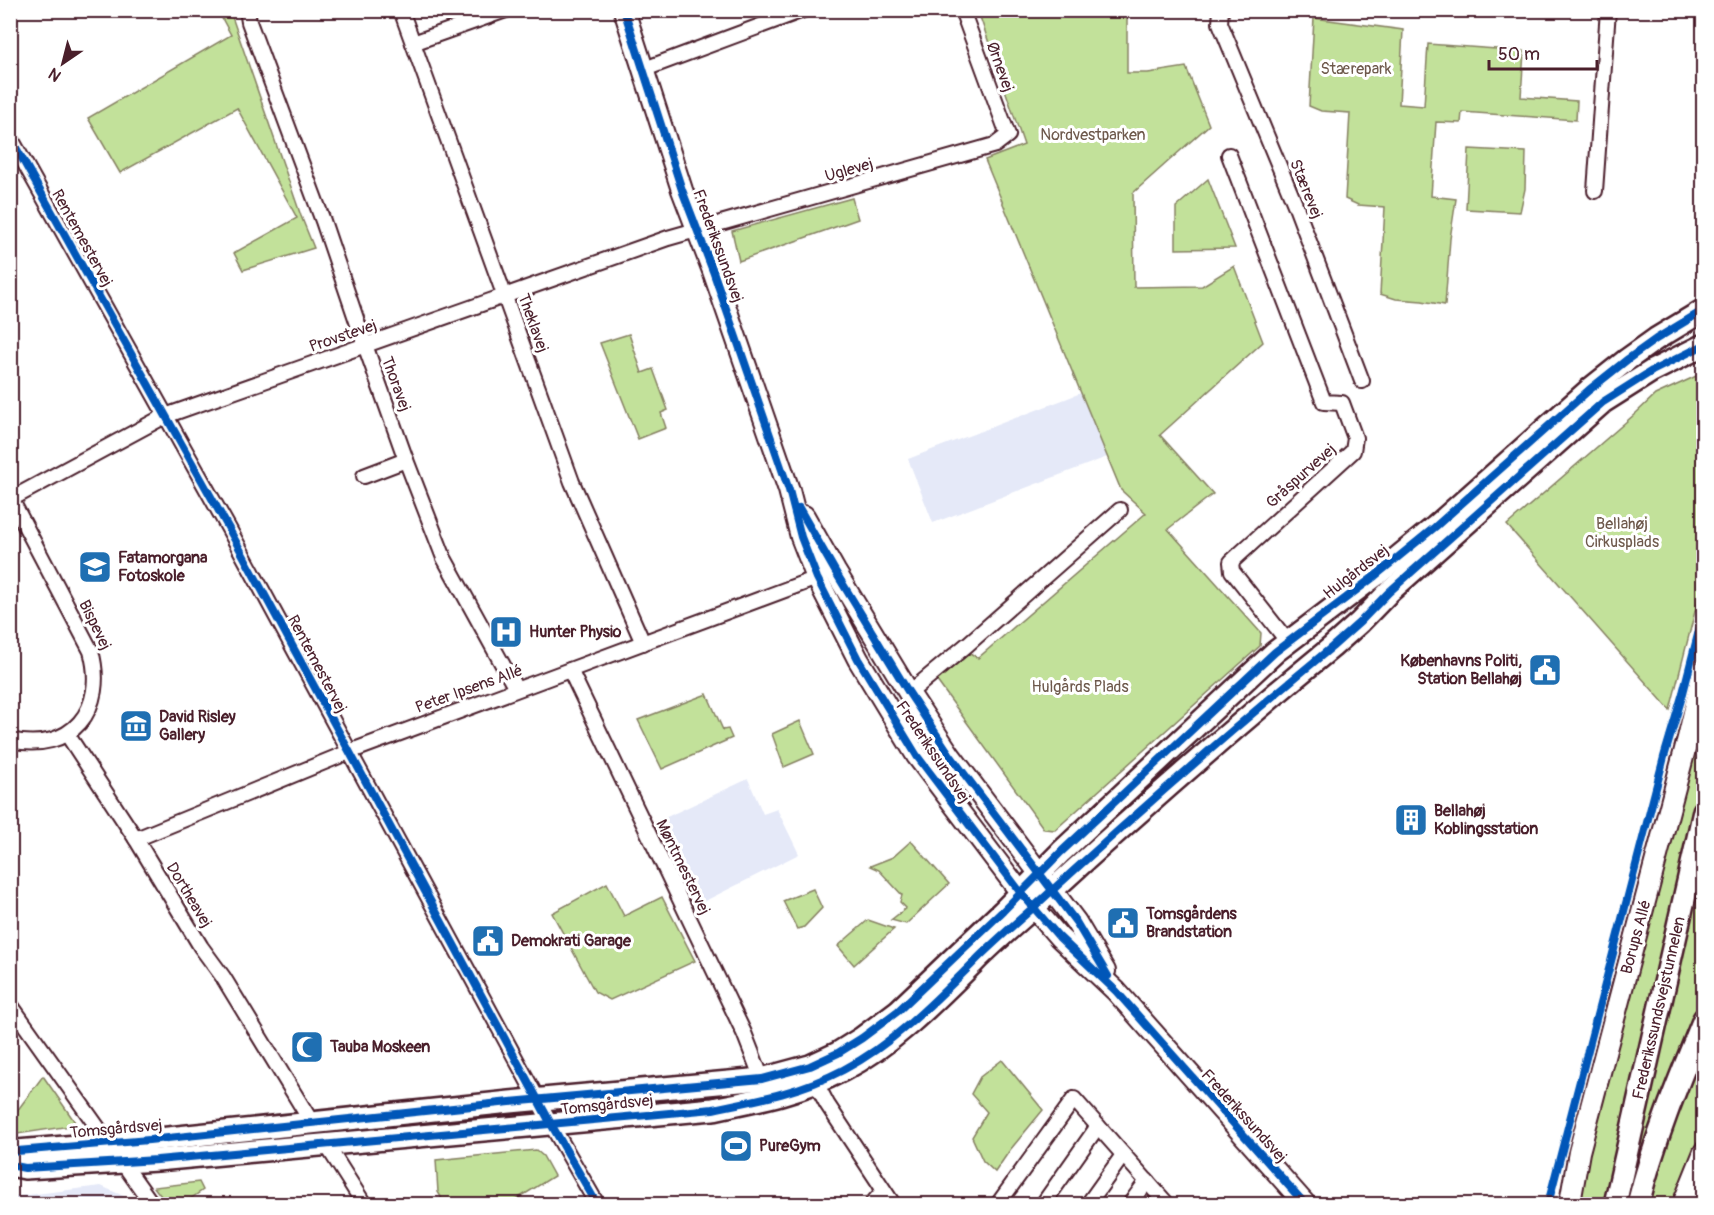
<svg xmlns="http://www.w3.org/2000/svg" width="1714" height="1215" viewBox="0 0 1714 1215" font-family="Pangolin,sans-serif">
  <style>
    .built { fill: #e5e9f8 }
    .green { fill: #c2e19a; stroke: #868062; stroke-width: 1.5 }
    .lines { fill: none; stroke-linecap: round; stroke-linejoin: round }
    .street-casing { stroke: #4a1f2b; stroke-width: 18 }
    .secondary-casing { stroke: #4a1f2b; stroke-width: 24 }
    .primary-casing { stroke: #4a1f2b; stroke-width: 26 }
    .street { stroke: #fff; stroke-width: 14 }
    .secondary { stroke: #fff; stroke-width: 20 }
    .primary { stroke: #fff; stroke-width: 21 }
    .cycleway-casing { stroke: #fff; stroke-width: 11 }
    .cycleway { stroke: #0057b8; stroke-width: 8 }
    .labels { text-anchor: middle; dominant-baseline: central; stroke-width: 6; stroke-linejoin: round; paint-order: stroke }
    .street-label { font-size: 16px; fill: #4a1f2b; stroke: #fff }
    .park-label { font-size: 16px; fill: #6e594c; stroke: #fff }
    .poi-label { font-size: 16px; font-weight: bold; fill: #4a1f2b; stroke: #fff; text-anchor: start }
  </style>
  <rect width="100%" height="100%" fill="#fff"/>
  <filter id="ink" filterUnits="userSpaceOnUse"><feTurbulence type="fractalNoise" baseFrequency=".0167" numOctaves="2"/><feDisplacementMap in="SourceGraphic" scale="12" xChannelSelector="R" yChannelSelector="G"/><feConvolveMatrix kernelMatrix="1 2 1 2 8 2 1 2 1" color-interpolation-filters="sRGB"/></filter>
  <g filter="url(#ink)">
    <g class="built">
      <polygon points="1081,393 1107,457 933,523 908,459"/>
      <polygon points="748,779 763,814 777,809 799,854 703,902 694,883 688,885 656,822"/>
      <polygon points="101,1186 128,1198 133,1204 11,1204 11,1197"/>
    </g>
    <g class="green">
      <polygon points="218,11 230,11 301,216 314,248 243,270 234,253 297,218 237,108 120,173 88,118 231,35"/>
      <polygon points="978,11 1127,11 1127,73 1148,73 1186,67 1209,125 1133,193 1134,287 1202,286 1234,266 1263,342 1160,435 1213,494 1168,529 1261,633 1260,646 1055,830 1044,829 937,681 970,653 978,658 1146,513 1121,490 985,160 1024,145"/>
      <polygon points="1314,18 1403,30 1399,104 1424,106 1428,44 1524,51 1521,97 1577,101 1576,120 1462,112 1461,123 1436,122 1431,196 1456,199 1450,239 1445,305 1422,301 1396,299 1380,294 1385,207 1358,205 1345,199 1350,113 1321,111 1309,106"/>
      <polygon points="1469,149 1526,152 1525,189 1520,212 1466,209"/>
      <polygon points="1208,179 1235,248 1176,249 1176,207"/>
      <polygon points="852,198 858,219 739,261 732,231"/>
      <polygon points="629,334 642,373 653,369 668,410 661,413 666,428 638,439 600,343"/>
      <polygon points="1703,373 1703,580 1670,710 1507,525 1635,414 1655,395"/>
      <polygon points="707,694 723,730 728,729 732,738 662,769 638,720"/>
      <polygon points="1703,707 1703,1132 1674,1204 1614,1204 1581,1199 1598,1108"/>
      <polygon points="800,721 814,754 784,767 772,734"/>
      <polygon points="911,841 949,884 906,924 891,920 906,908 900,902 902,895 879,870 870,866 893,857"/>
      <polygon points="607,883 624,916 662,897 695,961 610,1000 595,992 552,913"/>
      <polygon points="813,889 822,908 804,927 797,929 783,901"/>
      <polygon points="868,920 894,929 854,965 838,946"/>
      <polygon points="1002,1060 1043,1110 1010,1150 995,1172 983,1161 972,1137 987,1112 971,1094 980,1077"/>
      <polygon points="43,1076 77,1125 11,1135 11,1119"/>
      <polygon points="536,1150 543,1156 554,1176 509,1204 445,1204 438,1192 436,1160"/>
      <polygon points="199,1182 203,1190 183,1204 167,1204 154,1187"/>
    </g>
    <g class="lines">
      <defs>
        <g id="street">
          <polyline points="247,10 249,22 323,221 365,345 406,460 444,558 516,689"/>
          <polyline points="401,10 572,482 643,643"/>
          <polyline points="1221,10 1220,23 1296,207 1362,381"/>
          <polyline points="413,43 506,10"/>
          <polyline points="642,70 803,10"/>
          <polyline points="10,137 229,529 551,1124 597,1204"/>
          <polyline points="1229,155 1324,402 1342,403 1355,438 1353,451 1231,562 1232,571 1288,642"/>
          <polyline points="1595,191 1608,10"/>
          <polyline points="364,476 406,460"/>
          <path d="M10,497L91,651C107,709 72,754 10,740"/>
          <polyline points="11,499 165,416 668,238 995,145 1008,135 962,10"/>
          <polyline points="570,670 744,1033 762,1079"/>
          <polyline points="909,693 968,644 1120,510"/>
          <polyline points="67,734 136,839 201,947 223,977 312,1123"/>
          <polyline points="136,839 349,752 817,578"/>
          <polyline points="10,1004 152,1204"/>
          <polyline points="816,1083 827,1104 893,1204"/>
          <polyline points="326,1144 364,1204"/>
          <polyline points="872,1204 883,1191"/>
          <polyline points="998,1204 1074,1099 1167,1204"/>
          <polyline points="1043,1204 1098,1126"/>
          <polyline points="1088,1204 1123,1155"/>
          <polyline points="1130,1204 1147,1181"/>
        </g>
        <g id="secondary">
          <polyline points="624,10 682,190 713,271 789,490 801,537 817,578 858,659 917,756 1021,893 1059,937 1116,991 1305,1204"/>
          <polyline points="804,516 835,571 909,693 950,755 1076,922 1105,971"/>
          <polyline points="1568,1204 1571,1197 1579,1152 1688,738 1704,670"/>
          <polyline points="1683,1204 1704,1152"/>
        </g>
        <g id="primary">
          <polyline points="10,1154 17,1151 149,1140 510,1102 762,1079 810,1066 838,1053 862,1038 898,1011 1003,911 1061,852 1275,652 1375,576 1435,527 1589,390 1628,359 1656,339 1704,310"/>
          <path d="M10,1165L25,1168L157,1160L713,1109C758,1100 801,1092 843,1070C893,1044 935,1001 975,961C994,942 1015,924 1035,906C1132,817 1231,730 1332,647L1360,622L1389,592L1603,402L1652,371L1704,345"/>
          <polyline points="1615,1204 1704,811"/>
          <path d="M1638,1204C1654,1140 1679,1080 1704,1019"/>
        </g>
      </defs>
      <use href="#street" class="street-casing"/>
      <use href="#secondary" class="secondary-casing"/>
      <use href="#primary" class="primary-casing"/>
      <use href="#street" class="street"/>
      <use href="#secondary" class="secondary"/>
      <use href="#primary" class="primary"/>
      <defs>
        <g id="cycleway">
          <polyline points="624,10 682,190 713,271 789,490 801,537 817,578 858,659 917,756 1021,893 1059,937 1116,991 1305,1204"/>
          <polyline points="10,137 229,529 551,1124 597,1204"/>
          <polyline points="799,508 835,571 909,693 950,755 1076,922 1108,976"/>
          <polyline points="10,1154 17,1151 149,1140 510,1102 762,1079 810,1066 838,1053 862,1038 898,1011 1003,911 1061,852 1275,652 1375,576 1435,527 1589,390 1628,359 1656,339 1704,310"/>
          <path d="M10,1165L25,1168L157,1160L713,1109C758,1100 801,1092 843,1070C893,1044 935,1001 975,961C994,942 1015,924 1035,906C1132,817 1231,730 1332,647L1360,622L1389,592L1603,402L1652,371L1704,345"/>
          <polyline points="1548,1204 1664,757 1683,693 1704,611"/>
        </g>
      </defs>
      <use href="#cycleway" class="cycleway-casing"/>
      <use href="#cycleway" class="cycleway"/>
    </g>
  </g>
  <defs>
    <symbol id="university-square" viewBox="-11 -11 22 22"><rect x="-9" y="-9" width="18" height="18" rx="4" fill="#1f6fb2" stroke="#fff"/><path d="M0-5L7-2L0 1L-7-2ZM-4 1L0 2.5L4 1V4Q0 6-4 4Z" fill="#fff"/></symbol>
    <symbol id="hospital-square" viewBox="-11 -11 22 22"><rect x="-9" y="-9" width="18" height="18" rx="4" fill="#1f6fb2" stroke="#fff"/><path d="M-5-5h3v3.5h4V-5h3V5h-3V1.5h-4V5h-3Z" fill="#fff"/></symbol>
    <symbol id="civic-square" viewBox="-11 -11 22 22"><rect x="-9" y="-9" width="18" height="18" rx="4" fill="#1f6fb2" stroke="#fff"/><path d="M-.6-6.5H3V-4.5H.6V-3L4-1V1h2V6H-6V1h2V-1L-.6-3ZM-1.2 2.5V6h2.4V2.5Z" fill="#fff"/></symbol>
    <symbol id="museum-square" viewBox="-11 -11 22 22"><rect x="-9" y="-9" width="18" height="18" rx="4" fill="#1f6fb2" stroke="#fff"/><path d="M0-6L6-3V-2H-6V-3ZM-5-1h2V3h-2ZM-1-1h2V3h-2ZM3-1h2V3H3ZM-6 4H6V6H-6Z" fill="#fff"/></symbol>
    <symbol id="building-square" viewBox="-11 -11 22 22"><rect x="-9" y="-9" width="18" height="18" rx="4" fill="#1f6fb2" stroke="#fff"/><path d="M-4-6H4V6H1V3H-1V6H-4ZM-2.5-4.3h1.7v1.8h-1.7ZM.8-4.3h1.7v1.8H.8ZM-2.5-1h1.7V.8h-1.7ZM.8-1h1.7V.8H.8Z" fill="#fff"/></symbol>
    <symbol id="mosque-square" viewBox="-11 -11 22 22"><rect x="-9" y="-9" width="18" height="18" rx="4" fill="#1f6fb2" stroke="#fff"/><path d="M3.5-4.9A6 6 0 1 0 3.5 4.9A5 5 0 1 1 3.5-4.9Z" fill="#fff"/></symbol>
    <symbol id="stadium-square" viewBox="-11 -11 22 22"><rect x="-9" y="-9" width="18" height="18" rx="4" fill="#1f6fb2" stroke="#fff"/><path d="M0-5a6.5 5 0 1 0 0 10a6.5 5 0 1 0 0-10ZM-3.5-1.8h7v3.6h-7Z" fill="#fff"/></symbol>
  </defs>
  <g fill-rule="evenodd">
    <use href="#university-square" x="76" y="548" width="38" height="38"/>
    <use href="#hospital-square" x="487" y="613" width="38" height="38"/>
    <use href="#civic-square" x="1526" y="651" width="38" height="38"/>
    <use href="#museum-square" x="117" y="707" width="38" height="38"/>
    <use href="#building-square" x="1392" y="801" width="38" height="38"/>
    <use href="#civic-square" x="1104" y="904" width="38" height="38"/>
    <use href="#civic-square" x="469" y="922" width="38" height="38"/>
    <use href="#mosque-square" x="288" y="1028" width="38" height="38"/>
    <use href="#stadium-square" x="717" y="1127" width="38" height="38"/>
  </g>
  <g class="labels">
    <g class="street-label">
      <text transform="translate(1000 67) rotate(70)">Ørnevej</text>
      <text transform="translate(849 170) rotate(-16)">Uglevej</text>
      <text transform="translate(1306 189) rotate(68)">Stærevej</text>
      <text transform="translate(82 238) rotate(61)">Rentemestervej</text>
      <text transform="translate(718 246) rotate(70)">Frederikssundsvej</text>
      <text transform="translate(533 323) rotate(70)">Theklavej</text>
      <text transform="translate(343 336) rotate(-19)">Provstevej</text>
      <text transform="translate(396 384) rotate(70)">Thoravej</text>
      <text transform="translate(1301 476) rotate(-42)">Gråspurvevej</text>
      <text transform="translate(1356 572) rotate(-38)">Hulgårdsvej</text>
      <text transform="translate(95 625) rotate(64)">Bispevej</text>
      <text transform="translate(317 664) rotate(62)">Rentemestervej</text>
      <text transform="translate(469 689) rotate(-20)">Peter Ipsens Allé</text>
      <text transform="translate(933 752) rotate(56)">Frederikssundsvej</text>
      <text transform="translate(683 867) rotate(64)">Møntmestervej</text>
      <text transform="translate(189 895) rotate(59)">Dortheavej</text>
      <text transform="translate(1636 937) rotate(-75)">Borups Allé</text>
      <text transform="translate(1659 1008) rotate(-77)">Frederikssundsvejstunnelen</text>
      <text transform="translate(607 1105) rotate(-6)">Tomsgårdsvej</text>
      <text transform="translate(1244 1116) rotate(48)">Frederikssundsvej</text>
      <text transform="translate(116 1129) rotate(-5)">Tomsgårdsvej</text>
    </g>
    <g class="park-label">
      <text x="1356" y="69">Stærepark</text>
      <text x="1093" y="135">Nordvestparken</text>
      <text x="1622" y="524">Bellahøj<tspan x="1622" dy="18">Cirkusplads</tspan></text>
      <text x="1080" y="687">Hulgårds Plads</text>
    </g>
    <g class="poi-label">
      <text x="118" y="558">Fatamorgana<tspan x="118" dy="18">Fotoskole</tspan></text>
      <text x="529" y="632">Hunter Physio</text>
      <text x="1522" y="661" text-anchor="end">Københavns Politi,<tspan x="1522" dy="18">Station Bellahøj</tspan></text>
      <text x="159" y="717">David Risley<tspan x="159" dy="18">Gallery</tspan></text>
      <text x="1434" y="811">Bellahøj<tspan x="1434" dy="18">Koblingsstation</tspan></text>
      <text x="1146" y="914">Tomsgårdens<tspan x="1146" dy="18">Brandstation</tspan></text>
      <text x="511" y="941">Demokrati Garage</text>
      <text x="330" y="1047">Tauba Moskeen</text>
      <text x="759" y="1146">PureGym</text>
    </g>
  </g>
  <rect width="1714" height="1215" fill="none" stroke="#fff" stroke-width="36"/>
  <rect x="18" y="18" width="1678" height="1179" fill="none" stroke="#4a1f2b" stroke-width="2" filter="url(#ink)"/>
  <g transform="translate(63 63) rotate(215)" stroke="#ffffff" stroke-width="4.5" paint-order="stroke">
  <path d="M0-4.5L10 22L0 15L-10 22Z" fill="#4a1f2b"/>
  <text y="-9" font-size="16" font-weight="bold" text-anchor="middle" fill="#4a1f2b">N</text>
  </g>
  <path d="M1489 60v9h108v-9" fill="none" stroke="#4a1f2b" stroke-width="3"/>
  <text x="1498" y="60" font-size="18" fill="#4a1f2b" stroke="#ffffff" stroke-width="4.5" paint-order="stroke">50 m</text>
</svg>
